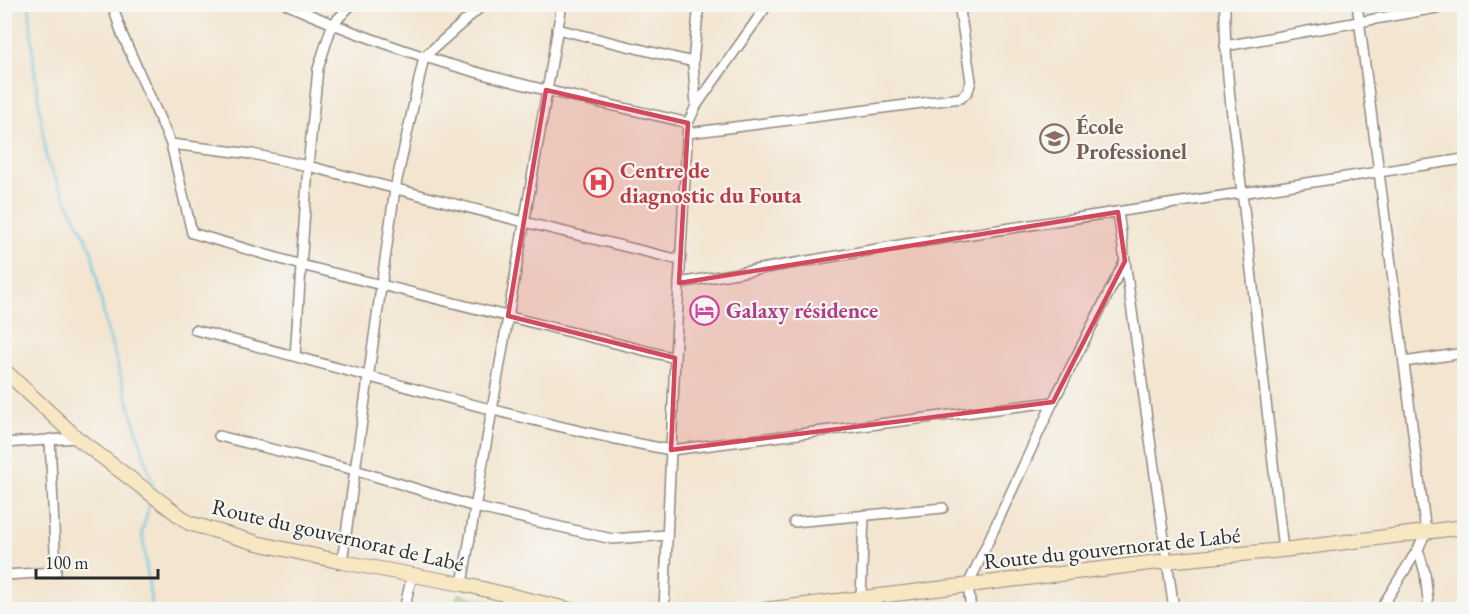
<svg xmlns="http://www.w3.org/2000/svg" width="1469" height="614" viewBox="0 0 1469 614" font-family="'EB Garamond',serif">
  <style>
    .park { fill: url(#park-dots); stroke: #66845e; stroke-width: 1.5 }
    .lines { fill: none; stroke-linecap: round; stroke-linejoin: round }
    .stream { stroke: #66c4e4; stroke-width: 2 }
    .street-casing { stroke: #8f887e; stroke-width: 12 }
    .secondary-casing { stroke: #8f887e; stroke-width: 16 }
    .street { stroke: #fff; stroke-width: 9 }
    .secondary { stroke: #f8e7c3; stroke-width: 14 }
    .marked { fill: #d1495b; fill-opacity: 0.2; stroke: #d1495b; stroke-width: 4.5; stroke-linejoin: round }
    .labels { text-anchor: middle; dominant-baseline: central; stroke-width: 4.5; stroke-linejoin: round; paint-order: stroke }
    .education-label { font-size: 22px; font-weight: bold; fill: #785e54; stroke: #f6f6f2; text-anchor: start }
    .health-label { font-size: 22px; font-weight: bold; fill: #be3a42; stroke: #f6f6f2; text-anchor: start }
    .hotel-label { font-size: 22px; font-weight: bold; fill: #b23c85; stroke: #f6f6f2; text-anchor: start }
    .street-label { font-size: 22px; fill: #2b2b2b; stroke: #f6f6f2 }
  </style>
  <defs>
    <pattern id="park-dots" width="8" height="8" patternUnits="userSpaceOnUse" patternTransform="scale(1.5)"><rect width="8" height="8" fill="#a0dc90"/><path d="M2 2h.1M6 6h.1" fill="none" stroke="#8abd7c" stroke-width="1.8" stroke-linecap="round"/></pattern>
  </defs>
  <rect width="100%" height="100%" fill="#f6f6f2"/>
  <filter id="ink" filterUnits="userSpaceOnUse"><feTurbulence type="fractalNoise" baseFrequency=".0167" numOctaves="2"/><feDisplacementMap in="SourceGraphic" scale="12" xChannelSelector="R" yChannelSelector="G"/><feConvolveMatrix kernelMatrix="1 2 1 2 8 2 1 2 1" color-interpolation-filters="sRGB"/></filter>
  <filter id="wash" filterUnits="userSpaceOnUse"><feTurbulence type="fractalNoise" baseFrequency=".008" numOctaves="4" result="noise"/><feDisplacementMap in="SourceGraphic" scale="24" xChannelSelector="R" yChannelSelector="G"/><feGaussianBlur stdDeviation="1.35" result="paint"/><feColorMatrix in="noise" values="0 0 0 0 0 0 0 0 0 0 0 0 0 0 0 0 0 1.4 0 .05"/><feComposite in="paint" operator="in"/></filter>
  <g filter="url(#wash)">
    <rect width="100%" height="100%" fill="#f3e5d0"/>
    <polygon class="park" points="458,594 520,609 454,609"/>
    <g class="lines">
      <g class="stream">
        <polyline points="29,4 34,66 47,162 91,248 106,326 154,489"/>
        <polyline points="151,500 142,532 152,610"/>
      </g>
    </g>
  </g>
  <g filter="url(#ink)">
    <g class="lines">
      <defs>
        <g id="street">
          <polyline points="112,4 122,34 171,144 192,233 301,265 675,358"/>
          <path d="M286,4C330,24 376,41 422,56C509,84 600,102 688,123"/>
          <path d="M1225,4C1224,74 1236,141 1244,209C1257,323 1270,436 1283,550"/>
          <polyline points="1357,4 1426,532 1418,549 1380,610"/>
          <polyline points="557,29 693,62"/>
          <polyline points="1225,46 1459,4"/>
          <polyline points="696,106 693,62 699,4"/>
          <polyline points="688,133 961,98 968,91 971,81 959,4"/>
          <polyline points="171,144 252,154 308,166 524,222 680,260"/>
          <polyline points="1118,212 1174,610"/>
          <polyline points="679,283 906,244 1464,159"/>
          <path d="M195,330C353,370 510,420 671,450L1053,402"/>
          <polyline points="295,356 308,166 318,69 332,25 352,4"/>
          <polyline points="1404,362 1464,353"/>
          <polyline points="219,436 355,470 475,507 612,539 667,535"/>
          <polyline points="4,443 77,438"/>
          <polyline points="794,522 943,508"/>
          <polyline points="1418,549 1425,573 1429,610"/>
          <polyline points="342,562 395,189 424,57 484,4"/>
          <polyline points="4,575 56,572 50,439"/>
          <polyline points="462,584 562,4"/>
          <polyline points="861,598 864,515"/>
          <polyline points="404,610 412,575"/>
          <polyline points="664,610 675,358 688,123 696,106 768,4"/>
          <polyline points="971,610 968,585 1053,402 1125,261"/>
        </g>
        <g id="secondary">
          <polyline points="4,370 77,438 189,523 257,543 342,562 462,584 571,610"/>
          <polyline points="763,610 1167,561 1283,550 1464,527"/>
        </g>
      </defs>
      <use href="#street" class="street-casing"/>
      <use href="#secondary" class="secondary-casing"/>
      <use href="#street" class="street"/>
      <use href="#secondary" class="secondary"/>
    </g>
  </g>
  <path class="marked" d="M546,90L688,123L679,283L1118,212L1125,261L1053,402L671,450L675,358L508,316Z"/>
  <defs>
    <symbol id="school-ring" viewBox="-11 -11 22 22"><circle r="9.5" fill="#f6f6f2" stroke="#8d6e63" stroke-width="1.5"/><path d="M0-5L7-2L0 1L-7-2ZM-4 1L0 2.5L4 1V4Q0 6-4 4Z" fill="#8d6e63"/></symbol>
    <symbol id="hospital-ring" viewBox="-11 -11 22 22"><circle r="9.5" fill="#f6f6f2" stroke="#e0444e" stroke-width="1.5"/><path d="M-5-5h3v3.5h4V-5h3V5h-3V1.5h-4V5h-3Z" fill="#e0444e"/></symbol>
    <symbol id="hotel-ring" viewBox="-11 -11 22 22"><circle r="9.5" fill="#f6f6f2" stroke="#d1479c" stroke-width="1.5"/><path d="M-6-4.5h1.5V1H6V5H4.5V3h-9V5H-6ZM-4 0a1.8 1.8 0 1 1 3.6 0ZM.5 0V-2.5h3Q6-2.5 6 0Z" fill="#d1479c"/></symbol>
  </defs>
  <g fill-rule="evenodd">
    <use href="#school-ring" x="1038" y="122" width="33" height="33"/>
    <use href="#hospital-ring" x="582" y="166" width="33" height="33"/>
    <use href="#hotel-ring" x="688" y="294" width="33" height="33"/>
  </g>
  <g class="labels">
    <g class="education-label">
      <text x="1076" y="126">École<tspan x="1076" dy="25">Professionel</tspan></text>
    </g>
    <g class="health-label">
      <text x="620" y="170">Centre de<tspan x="620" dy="25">diagnostic du Fouta</tspan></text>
    </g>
    <g class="hotel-label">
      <text x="726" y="310">Galaxy résidence</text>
    </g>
    <g class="street-label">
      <text transform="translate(338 535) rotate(13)">Route du gouvernorat de Labé</text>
      <text transform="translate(1112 548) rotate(-6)">Route du gouvernorat de Labé</text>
    </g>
  </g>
  <rect width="1469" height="614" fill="none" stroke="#f6f6f2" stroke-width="24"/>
  <path d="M36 569v9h122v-9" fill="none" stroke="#2b2b2b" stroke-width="3"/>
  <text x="45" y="569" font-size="18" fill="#2b2b2b" stroke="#f6f6f2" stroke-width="4.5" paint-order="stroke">100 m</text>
</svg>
